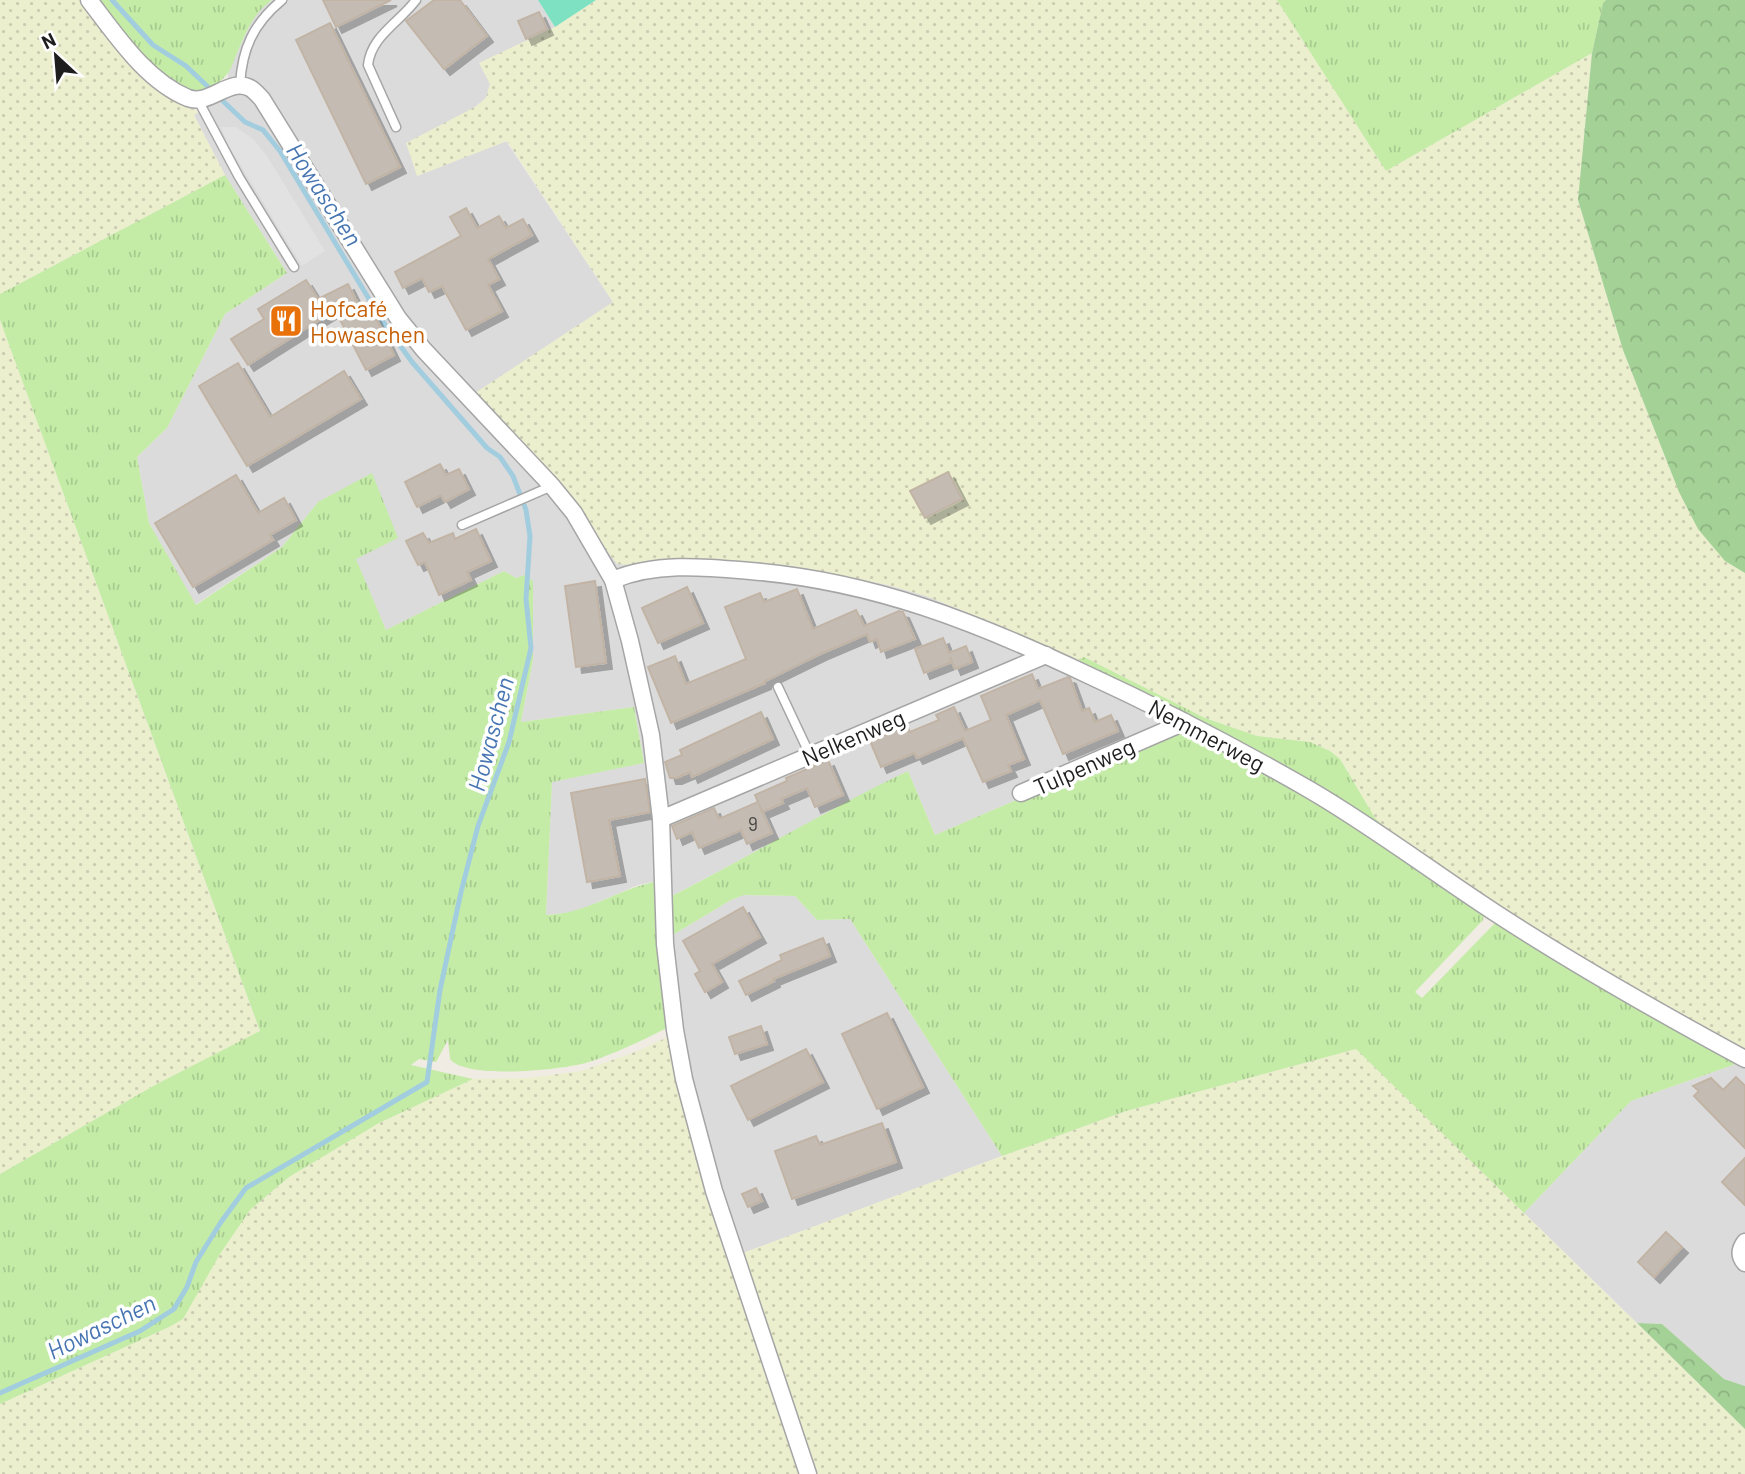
<svg xmlns="http://www.w3.org/2000/svg" width="1745" height="1474" viewBox="0 0 1745 1474" font-family="Barlow,sans-serif">
  <style>
    .residential { fill: #dcdbdb }
    .farmland { fill: url(#farmland-dots) }
    .grass { fill: url(#grass-tufts) }
    .forest { fill: url(#forest-crowns) }
    .pitch { fill: #7ee2c2 }
    .parking { fill: #e2e2e2 }
    .lines { fill: none; stroke-linecap: round; stroke-linejoin: round }
    .stream { stroke: #a2cddf; stroke-width: 5 }
    .building { fill: #c4bcb3; stroke: #c2b4a5; stroke-width: 2; filter: url(#shadow) }
    .service-casing { stroke: #a5a5a5; stroke-width: 11 }
    .minor-casing { stroke: #a5a5a5; stroke-width: 19 }
    .service { stroke: #fff; stroke-width: 8 }
    .minor { stroke: #fff; stroke-width: 16 }
    .labels { text-anchor: middle; dominant-baseline: central; stroke-width: 7; stroke-linejoin: round; paint-order: stroke }
    .number-label { font-size: 19px; fill: #484643 }
    .food-label { font-size: 23px; fill: #c56008; stroke: #fff; text-anchor: start }
    .street-label { font-size: 23px; fill: #1e1e1e; stroke: #fff }
    .water-label { font-size: 24px; font-style: italic; fill: #4675b2; stroke: #fff }
  </style>
  <defs>
    <pattern id="farmland-dots" width="8" height="8" patternUnits="userSpaceOnUse" patternTransform="scale(1.75)"><rect width="8" height="8" fill="#ebefce"/><path d="M2 2h.1M6 6h.1" fill="none" stroke="#c9ccb0" stroke-width="1.8" stroke-linecap="round"/></pattern>
    <pattern id="grass-tufts" width="24" height="20" patternUnits="userSpaceOnUse" patternTransform="scale(1.75)"><rect width="24" height="20" fill="#c4eca7"/><path d="M3 7l-1-3M5 7V3M7 7l1-3M15 17l-1-3M17 17v-4M19 17l1-3" fill="none" stroke="#a8ca8f"/></pattern>
    <pattern id="forest-crowns" width="20" height="18" patternUnits="userSpaceOnUse" patternTransform="scale(1.75)"><rect width="20" height="18" fill="#a4d196"/><path d="M2 6a3 3 0 1 1 6 0M12 15a3 3 0 1 1 6 0" fill="none" stroke="#8db381"/></pattern>
    <filter id="shadow"><feDropShadow dx="6" dy="6" stdDeviation="0" flood-color="#0004"/></filter>
  </defs>
  <rect width="100%" height="100%" fill="#f0ece4"/>
  <g class="residential">
    <polygon points="272,0 538,0 555,27 480,63 490,84 486,98 475,107 417,176 506,141 613,302 672,560 734,561 822,572 888,585 926,596 1006,628 1188,715 1183,728 935,835 908,771 670,897 666,879 638,885 575,912 546,915 552,781 644,763 634,707 521,722 533,660 533,581 516,578 504,571 386,630 355,559 318,502 282,547 195,605 149,523 137,457 167,428 225,314 287,273 225,175 194,115 228,94 228,73 245,35 257,11"/>
    <polygon points="743,895 795,896 817,920 850,919 1002,1156 743,1253 722,1197 701,1121 682,1035 671,936 731,900"/>
    <polygon points="1736,1064 1745,1068 1745,1386 1724,1379 1662,1324 1637,1323 1524,1213 1631,1101"/>
  </g>
  <g class="farmland">
    <polygon points="0,0 81,0 114,43 182,103 199,112 194,115 225,175 0,294"/>
    <polygon points="596,0 1277,0 1386,171 1592,53 1578,200 1623,350 1679,492 1725,561 1745,573 1745,1049 1654,1001 1514,917 1401,842 1375,818 1340,759 1330,751 1310,742 1257,736 1205,718 1084,657 1078,660 1006,628 926,596 888,585 822,572 734,561 672,560 631,565 617,564 597,538 472,395 613,302 507,141 417,176 406,143 475,107 486,98 490,84 479,63 555,27"/>
    <polygon points="0,320 260,1032 155,1085 0,1174"/>
    <polygon points="670,1036 704,1175 799,1474 0,1474 0,1404 169,1327 250,1210 289,1177 379,1123 473,1079 528,1078 581,1071 635,1052"/>
    <polygon points="1356,1049 1745,1429 1745,1474 813,1474 743,1253 1002,1156 1126,1111"/>
  </g>
  <g class="grass">
    <path d="M99,0H272C251,15 245,35 235,58C233,63 231,69 228,73C222,81 207,93 196,92C161,86 120,27 99,0Z"/>
    <polygon points="1277,0 1606,0 1603,3 1592,53 1386,171"/>
    <path d="M225,175L287,273L225,314L167,428L137,457L149,523L196,605L282,547L318,502L372,473L398,538L356,559L386,630L504,571L516,578L525,575L533,581V660L521,722L634,707L644,763L552,782L546,915C587,914 615,890 654,882L669,1027C643,1040 616,1053 589,1062C564,1070 466,1080 450,1059L448,1040L436,1062L419,1059L411,1065L473,1079L379,1123L289,1177L250,1210L220,1254L183,1319L169,1327L0,1404V1174L155,1085L260,1031L0,320V294Z"/>
    <polygon points="1084,657 1205,718 1257,736 1310,742 1330,751 1340,759 1375,818 1401,842 1294,772 1207,724 1078,660"/>
    <path d="M1183,728L1273,775L1484,914L1483,920L1415,992L1422,998L1496,922L1643,1012L1736,1064L1631,1101L1524,1213L1356,1049L1126,1111L1002,1156L850,919L817,920L795,896L744,895L731,900L671,936L670,897C750,856 827,810 908,771L935,835Z"/>
  </g>
  <g class="forest">
    <polygon points="1606,0 1745,0 1745,573 1725,561 1698,529 1679,492 1623,350 1578,200 1592,53 1603,3"/>
    <polygon points="1637,1323 1662,1324 1724,1379 1745,1386 1745,1429"/>
  </g>
  <polygon class="pitch" points="538,0 596,0 555,27"/>
  <polygon class="parking" points="221,127 236,127 253,139 267,156 325,251 302,266 229,146"/>
  <g class="lines">
    <polyline class="stream" points="0,1393 140,1331 174,1309 187,1287 196,1262 221,1222 246,1188 427,1082 440,990 461,892 478,826 509,742 531,648 526,599 530,536 526,510 513,476 500,457 487,448 412,362 381,319 280,151 263,130 245,122 186,66 153,45 112,0"/>
  </g>
  <g class="building">
    <polygon points="323,0 391,0 336,27"/>
    <polygon points="434,0 460,0 487,36 444,69 406,21"/>
    <polygon points="539,12 547,29 526,39 518,21"/>
    <polygon points="330,23 400,167 366,184 296,40"/>
    <polygon points="466,208 477,228 499,216 506,228 523,219 532,235 488,259 499,279 488,285 502,311 466,330 442,286 429,292 422,278 403,288 395,272 461,236 450,217"/>
    <polygon points="306,280 318,299 348,284 359,306 368,302 394,355 366,370 335,310 248,365 231,339 264,319 258,309"/>
    <polygon points="238,363 270,417 344,371 361,399 247,466 199,386"/>
    <polygon points="440,464 446,475 459,469 469,489 445,502 441,495 417,507 405,482"/>
    <polygon points="948,472 962,499 925,518 910,491"/>
    <polygon points="236,475 258,513 284,498 296,520 270,535 273,540 193,587 155,523"/>
    <polygon points="476,529 491,561 467,572 471,580 439,595 425,562 418,565 406,541 423,533 429,543 453,533 455,539"/>
    <polygon points="595,581 606,663 576,667 565,586"/>
    <polygon points="687,587 703,623 658,643 642,608"/>
    <polygon points="797,589 813,629 856,610 864,626 899,611 903,612 915,639 881,652 877,639 870,642 867,634 820,654 765,681 765,683 671,723 648,667 675,656 686,684 746,659 725,607 760,593 764,602"/>
    <polygon points="943,638 949,653 966,646 972,662 955,669 950,657 952,662 924,673 915,649"/>
    <polygon points="1032,674 1038,689 1068,677 1070,678 1082,711 1089,708 1095,722 1111,715 1118,731 1063,754 1040,700 1006,715 1024,759 1008,765 1011,771 983,782 963,738 917,758 914,753 881,767 870,741 907,726 910,732 939,720 936,715 954,707 965,731 991,720 981,696"/>
    <polygon points="761,712 773,739 692,777 690,772 676,778 670,778 665,762 682,755 680,750"/>
    <polygon points="828,760 843,795 815,807 807,788 781,799 783,803 762,812 759,804 772,833 747,844 741,830 699,848 692,832 677,839 672,826 714,808 719,819 758,802 755,795 787,781 786,778"/>
    <polygon points="645,779 650,812 609,820 620,876 587,882 571,793"/>
    <polygon points="743,907 760,937 712,964 722,982 705,992 695,974 700,971 683,941"/>
    <polygon points="823,938 830,956 773,979 774,981 746,995 739,981 782,960 780,955"/>
    <polygon points="887,1013 923,1087 877,1109 842,1034"/>
    <polygon points="761,1026 767,1044 735,1054 729,1037"/>
    <polygon points="806,1049 823,1082 748,1120 731,1086"/>
    <polygon points="1736,1077 1745,1086 1745,1148 1694,1096 1699,1091 1693,1086 1711,1078 1723,1090"/>
    <polygon points="882,1123 896,1162 792,1199 775,1151 816,1136 820,1145"/>
    <polygon points="1745,1158 1745,1205 1722,1182"/>
    <polygon points="756,1188 762,1201 748,1207 742,1194"/>
    <polygon points="1666,1232 1682,1247 1654,1277 1638,1262"/>
  </g>
  <g class="lines">
    <defs>
      <g id="service">
        <path d="M240,85C242,49 253,24 282,0"/>
        <polyline points="198,100 239,177 294,267"/>
        <path d="M396,127L368,65C371,36 400,22 416,0"/>
        <polyline points="462,525 552,486"/>
        <polyline points="778,687 810,755"/>
      </g>
      <g id="minor">
        <path d="M89,0C116,35 146,81 188,98C210,106 229,77 250,88C254,90 259,96 262,99L398,318L424,350L552,486L574,513L613,580L630,641L651,735L661,819L665,944L675,1030L684,1079L714,1191L808,1474"/>
        <path d="M613,580C656,562 704,567 750,571C873,581 976,622 1086,674C1162,709 1237,748 1310,790C1372,826 1434,873 1494,912C1575,965 1660,1013 1745,1059"/>
        <polyline points="1021,793 1185,722"/>
        <polyline points="661,819 1046,655"/>
        <path d="M1745,1242C1739,1250 1739,1256 1745,1263"/>
      </g>
    </defs>
    <use href="#service" class="service-casing"/>
    <use href="#minor" class="minor-casing"/>
    <use href="#service" class="service"/>
    <use href="#minor" class="minor"/>
  </g>
  <defs>
    <symbol id="restaurant-square" viewBox="-11 -11 22 22"><rect x="-9" y="-9" width="18" height="18" rx="4" fill="#e8710a" stroke="#fff"/><path d="M-5-6h1v4h1v-4h1v4h1v-4h1v5L-1.5 .5V6h-2V.5L-5-1ZM5-6V6H3V1.5H1.5Q1.5-4 5-6Z" fill="#fff"/></symbol>
  </defs>
  <g fill-rule="evenodd">
    <use href="#restaurant-square" x="267" y="302" width="38" height="38"/>
  </g>
  <g class="labels">
    <g class="number-label">
      <text x="753" y="823">9</text>
    </g>
    <g class="food-label">
      <text x="310" y="308">Hofcafé<tspan x="310" dy="26">Howaschen</tspan></text>
    </g>
    <g class="street-label">
      <text transform="translate(1207 735) rotate(28)">Nemmerweg</text>
      <text transform="translate(853 737) rotate(-23)">Nelkenweg</text>
      <text transform="translate(1084 766) rotate(-24)">Tulpenweg</text>
    </g>
    <g class="water-label">
      <text transform="translate(325 194) rotate(57)">Howaschen</text>
      <text transform="translate(490 734) rotate(-75)">Howaschen</text>
      <text transform="translate(101 1326) rotate(-26)">Howaschen</text>
    </g>
  </g>
  <g transform="translate(56 56) rotate(334)" stroke="#ffffff" stroke-width="5" paint-order="stroke">
  <path d="M0-5L12 26L0 18L-12 26Z" fill="#1e1e1e"/>
  <text y="-10" font-size="19" font-weight="bold" text-anchor="middle" fill="#1e1e1e">N</text>
  </g>
</svg>
